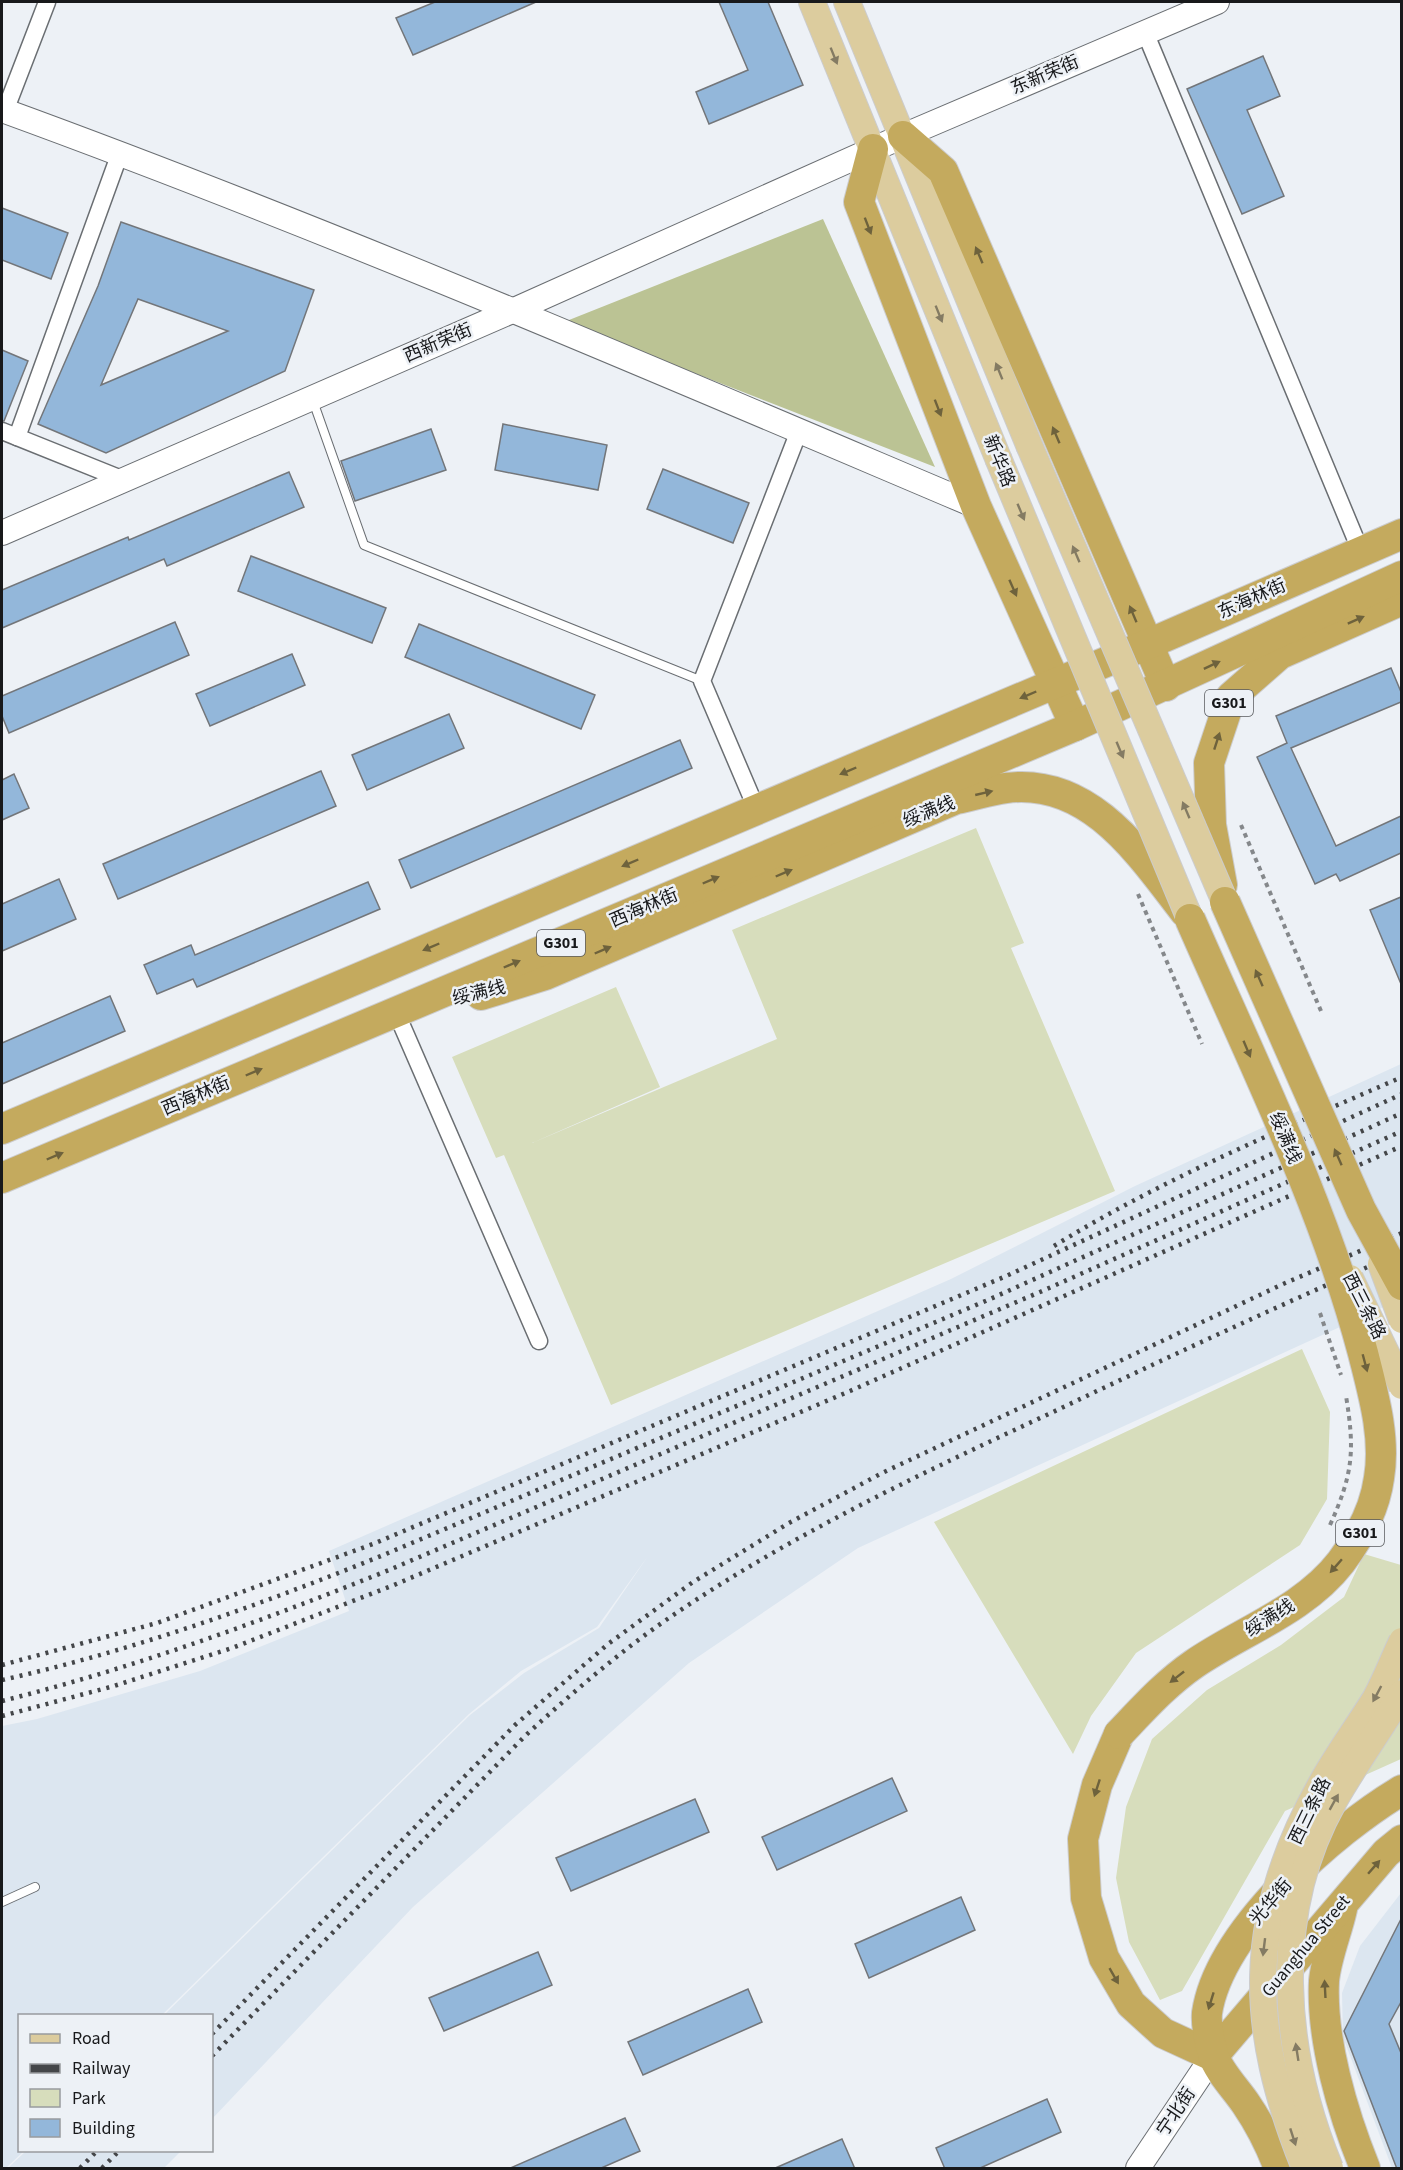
<svg xmlns="http://www.w3.org/2000/svg" width="1403" height="2170" viewBox="0 0 1403 2170" font-family="'Source Sans 3','Noto Sans SC',sans-serif">
  <style>
    .built { fill: #dce6f0 }
    .green { fill: #d7ddbc }
    .forest { fill: #bbc394 }
    .building { fill: #93b7da; stroke: #73767a; stroke-width: 1.5; fill-rule: evenodd }
    .lines { fill: none; stroke-linecap: round; stroke-linejoin: round }
    .lane-casing { stroke: #6a6e72; stroke-width: 10 }
    .street-casing { stroke: #6a6e72; stroke-width: 19 }
    .secondary-casing { stroke: #6a6e72; stroke-width: 26 }
    .primary-casing { stroke: #cccccd; stroke-width: 28 }
    .highway-casing { stroke: #cccccd; stroke-width: 32 }
    .path { stroke: #85888b; stroke-width: 4; stroke-dasharray: 4.5 4.5; stroke-linecap: butt }
    .lane { stroke: #fff; stroke-width: 8 }
    .street { stroke: #fff; stroke-width: 16 }
    .secondary { stroke: #fff; stroke-width: 24 }
    .primary { stroke: #dccc9e; stroke-width: 26 }
    .highway { stroke: #c4aa5e; stroke-width: 30 }
    .rail { stroke: #444649; stroke-width: 4.5; stroke-dasharray: 3 6; stroke-linecap: butt }
    .primary-bridge-casing { stroke: #cccccd; stroke-width: 28; stroke-linecap: butt }
    .highway-bridge-casing { stroke: #cccccd; stroke-width: 32; stroke-linecap: butt }
    .primary-bridge { stroke: #dccc9e; stroke-width: 26 }
    .highway-bridge { stroke: #c4aa5e; stroke-width: 30 }
    .oneway { fill: #847b63 }
    .oneway2 { fill: #6e623c }
    .labels { text-anchor: middle; dominant-baseline: central; stroke-width: 5; stroke-linejoin: round; paint-order: stroke }
    .shield { fill: #edf1f6; stroke: #585a5d; stroke-width: 1.5 }
    .shield-label { font-size: 16px; font-weight: bold; fill: #18191b }
    .street-label { font-size: 18px; fill: #18191b; stroke: #edf1f6 }
  </style>
  <rect width="100%" height="100%" fill="#edf1f6"/>
  <g class="built">
    <polygon points="1401,1064 1401,1299 858,1548 689,1663 413,1907 212,2119 212,2016 164,2015 470,1715 524,1673 599,1628 648,1556 597,1627 521,1671 469,1714 162,2015 20,2016 20,2150 24,2151 6,2168 2,2168 2,1726 37,1719 200,1671 349,1611 329,1551 951,1279 1135,1186"/>
    <polygon points="1401,1893 1401,2168 1392,2168 1343,2037 1342,1993 1360,1946"/>
    <polygon points="27,2150 181,2150 181,2151 164,2168 8,2168"/>
  </g>
  <g class="green">
    <polygon points="976,828 1024,943 1011,948 1115,1191 611,1405 504,1155 496,1158 452,1057 616,987 660,1087 532,1143 777,1039 732,930"/>
    <polygon points="1302,1349 1330,1412 1327,1499 1300,1545 1136,1653 1091,1716 1073,1754 934,1522"/>
    <polygon points="1364,1554 1401,1565 1401,1759 1285,1811 1182,1991 1160,2000 1129,1942 1116,1878 1126,1807 1152,1739 1207,1690 1281,1645 1344,1597"/>
  </g>
  <polygon class="forest" points="823,219 935,467 564,322"/>
  <g class="building">
    <polygon points="435,2 536,2 413,55 396,18"/>
    <polygon points="719,2 768,2 803,85 709,124 696,92 748,70"/>
    <polygon points="1263,56 1280,96 1247,110 1284,196 1242,214 1187,89"/>
    <polygon points="2,208 68,233 51,279 2,260"/>
    <path d="M121,222L314,290L285,371L106,453L38,424L98,286ZM138,299L228,331L101,385Z"/>
    <polygon points="2,350 28,361 4,421 2,421"/>
    <polygon points="503,424 607,445 598,490 495,470"/>
    <polygon points="431,429 446,470 355,501 341,461"/>
    <polygon points="663,469 749,503 733,543 647,509"/>
    <polygon points="289,472 304,507 167,566 164,559 2,628 2,590 128,537 129,540"/>
    <polygon points="251,556 386,608 372,643 238,591"/>
    <polygon points="175,622 189,655 9,733 2,716 2,696"/>
    <polygon points="419,624 595,695 581,729 405,657"/>
    <polygon points="292,654 305,685 210,726 196,694"/>
    <polygon points="1391,668 1401,692 1401,702 1291,748 1336,846 1401,816 1401,853 1340,881 1336,874 1315,884 1257,757 1287,743 1276,716"/>
    <polygon points="449,714 464,748 367,790 352,755"/>
    <polygon points="680,740 692,768 411,888 399,860"/>
    <polygon points="321,771 336,806 118,899 103,864"/>
    <polygon points="14,774 29,808 2,820 2,780"/>
    <polygon points="59,879 76,919 2,951 2,904"/>
    <polygon points="368,882 380,909 197,987 193,979 157,994 144,965 191,945 195,955"/>
    <polygon points="1401,897 1401,984 1370,910"/>
    <polygon points="110,996 125,1031 2,1084 2,1043"/>
    <polygon points="892,1778 907,1811 777,1870 762,1837"/>
    <polygon points="695,1799 709,1832 571,1891 556,1858"/>
    <polygon points="961,1897 975,1930 869,1978 855,1944"/>
    <polygon points="1401,1919 1401,2002 1389,2024 1401,2053 1401,2169 1397,2169 1344,2031"/>
    <polygon points="538,1952 552,1985 444,2031 429,1998"/>
    <polygon points="748,1989 762,2022 643,2075 628,2042"/>
    <polygon points="1047,2099 1061,2132 978,2169 945,2169 936,2148"/>
    <polygon points="625,2118 640,2151 599,2169 508,2169"/>
    <polygon points="842,2139 855,2169 773,2169"/>
  </g>
  <g class="lines">
    <defs>
      <g id="lane">
        <polyline points="313,401 364,545 702,681"/>
        <polyline points="2,1902 35,1887"/>
      </g>
      <g id="street">
        <polyline points="1145,32 1361,552"/>
        <polyline points="5,111 47,2"/>
        <polyline points="2,431 124,480"/>
        <polyline points="17,437 120,153"/>
        <polyline points="757,810 702,681 799,431"/>
        <polyline points="396,1012 539,1341"/>
      </g>
      <g id="secondary">
        <path d="M2,110C331,230 653,369 976,506"/>
        <polyline points="2,533 512,311 903,136 1217,2"/>
        <polyline points="1138,2168 1213,2056"/>
      </g>
      <g id="primary">
        <polyline points="812,2 998,458"/>
        <polyline points="847,2 1029,445"/>
      </g>
      <g id="highway">
        <polyline points="903,136 943,171 1166,686"/>
        <polyline points="873,149 859,202 976,506 1075,726"/>
        <polyline points="1222,885 1211,825 1209,763 1231,697 1280,654 1402,600"/>
        <path d="M481,995L545,975L956,799C973,796 989,790 1006,788C1090,777 1140,854 1185,912"/>
        <polyline points="2,1129 1146,645 1402,534"/>
        <polyline points="2,1178 1075,726 1402,576"/>
        <polyline points="1119,1734 1097,1785 1083,1839 1086,1898 1104,1958 1131,2004 1163,2033 1213,2056"/>
        <path d="M1342,1909C1337,1932 1326,1958 1324,1981C1321,2040 1343,2114 1365,2168"/>
        <polyline points="1213,2056 1386,1853 1402,1840"/>
        <path d="M1279,2168C1271,2147 1259,2123 1246,2104C1236,2089 1218,2071 1213,2054C1210,2043 1206,2024 1207,2013C1219,1931 1333,1831 1402,1790"/>
      </g>
    </defs>
    <use href="#lane" class="lane-casing"/>
    <use href="#street" class="street-casing"/>
    <use href="#secondary" class="secondary-casing"/>
    <use href="#primary" class="primary-casing"/>
    <use href="#highway" class="highway-casing"/>
    <g class="path">
      <polyline points="1241,825 1321,1011"/>
      <polyline points="1138,894 1202,1044"/>
      <polyline points="1320,1313 1341,1375"/>
      <path d="M1330,1525C1353,1474 1355,1451 1346,1396"/>
    </g>
    <use href="#lane" class="lane"/>
    <use href="#street" class="street"/>
    <use href="#secondary" class="secondary"/>
    <use href="#primary" class="primary"/>
    <use href="#highway" class="highway"/>
    <g class="rail">
      <path d="M1054,1246C1164,1178 1283,1129 1402,1077"/>
      <polyline points="2,1665 157,1623 373,1544 1004,1277 1402,1094"/>
      <path d="M2,1680C132,1651 257,1606 381,1556L988,1300L1402,1113"/>
      <path d="M2,1701C134,1668 262,1621 389,1570L1040,1292L1402,1131"/>
      <polyline points="2,1716 114,1686 232,1648 394,1585 850,1391 1402,1146"/>
      <polyline points="212,2034 515,1725 608,1644 693,1582 789,1523 882,1473 1283,1284 1402,1233"/>
      <path d="M212,2056L526,1735C571,1694 617,1654 666,1620C788,1536 920,1474 1053,1412C1168,1357 1284,1303 1402,1252"/>
      <polyline points="80,2168 98,2150"/>
      <polyline points="102,2168 120,2150"/>
    </g>
    <defs>
      <g id="primary-bridge">
        <polyline points="1029,445 1225,902"/>
        <polyline points="998,458 1190,919"/>
        <polyline points="1381,1264 1402,1320"/>
        <polyline points="1350,1278 1402,1386"/>
        <path d="M1305,2168C1248,2027 1245,1920 1321,1784C1337,1755 1357,1728 1375,1699C1385,1681 1393,1660 1402,1641"/>
        <path d="M1330,2168C1282,2052 1270,1914 1334,1801C1355,1764 1380,1730 1402,1693"/>
      </g>
      <g id="highway-bridge">
        <polyline points="1225,902 1361,1210 1402,1285"/>
        <path d="M1119,1734C1143,1709 1165,1684 1194,1664C1242,1631 1304,1610 1341,1562C1359,1538 1375,1508 1379,1478C1386,1437 1373,1393 1363,1353C1323,1203 1252,1061 1190,919"/>
      </g>
    </defs>
    <use href="#primary-bridge" class="primary-bridge-casing"/>
    <use href="#highway-bridge" class="highway-bridge-casing"/>
    <use href="#primary-bridge" class="primary-bridge"/>
    <use href="#highway-bridge" class="highway-bridge"/>
  </g>
  <defs><path id="oneway-solid" d="M-6-.8H1V-3.2L6.5 0L1 3.2V.8H-6Z" transform="scale(1.5)"/></defs>
  <g class="oneway">
    <use href="#oneway-solid" transform="translate(834 56) rotate(68)"/>
    <use href="#oneway-solid" transform="translate(939 314) rotate(68)"/>
    <use href="#oneway-solid" transform="translate(999 371) rotate(-112)"/>
    <use href="#oneway-solid" transform="translate(1021 512) rotate(67)"/>
    <use href="#oneway-solid" transform="translate(1076 554) rotate(-113)"/>
    <use href="#oneway-solid" transform="translate(1120 750) rotate(67)"/>
    <use href="#oneway-solid" transform="translate(1186 810) rotate(-113)"/>
    <use href="#oneway-solid" transform="translate(1377 1694) rotate(118)"/>
    <use href="#oneway-solid" transform="translate(1334 1802) rotate(-61)"/>
    <use href="#oneway-solid" transform="translate(1264 1947) rotate(97)"/>
    <use href="#oneway-solid" transform="translate(1297 2052) rotate(-99)"/>
    <use href="#oneway-solid" transform="translate(1293 2137) rotate(72)"/>
  </g>
  <g class="oneway2">
    <use href="#oneway-solid" transform="translate(868 226) rotate(69)"/>
    <use href="#oneway-solid" transform="translate(979 255) rotate(-113)"/>
    <use href="#oneway-solid" transform="translate(938 408) rotate(69)"/>
    <use href="#oneway-solid" transform="translate(1056 435) rotate(-113)"/>
    <use href="#oneway-solid" transform="translate(1013 588) rotate(66)"/>
    <use href="#oneway-solid" transform="translate(1133 614) rotate(-113)"/>
    <use href="#oneway-solid" transform="translate(1356 620) rotate(-24)"/>
    <use href="#oneway-solid" transform="translate(1212 665) rotate(-25)"/>
    <use href="#oneway-solid" transform="translate(1028 695) rotate(157)"/>
    <use href="#oneway-solid" transform="translate(1217 741) rotate(-72)"/>
    <use href="#oneway-solid" transform="translate(848 771) rotate(157)"/>
    <use href="#oneway-solid" transform="translate(984 793) rotate(-13)"/>
    <use href="#oneway-solid" transform="translate(630 863) rotate(157)"/>
    <use href="#oneway-solid" transform="translate(784 873) rotate(-23)"/>
    <use href="#oneway-solid" transform="translate(711 880) rotate(-23)"/>
    <use href="#oneway-solid" transform="translate(431 947) rotate(157)"/>
    <use href="#oneway-solid" transform="translate(603 950) rotate(-23)"/>
    <use href="#oneway-solid" transform="translate(512 964) rotate(-23)"/>
    <use href="#oneway-solid" transform="translate(1259 978) rotate(-114)"/>
    <use href="#oneway-solid" transform="translate(1247 1049) rotate(67)"/>
    <use href="#oneway-solid" transform="translate(254 1072) rotate(-23)"/>
    <use href="#oneway-solid" transform="translate(55 1156) rotate(-23)"/>
    <use href="#oneway-solid" transform="translate(1338 1157) rotate(-114)"/>
    <use href="#oneway-solid" transform="translate(1365 1363) rotate(75)"/>
    <use href="#oneway-solid" transform="translate(1336 1566) rotate(131)"/>
    <use href="#oneway-solid" transform="translate(1177 1677) rotate(142)"/>
    <use href="#oneway-solid" transform="translate(1097 1788) rotate(108)"/>
    <use href="#oneway-solid" transform="translate(1374 1867) rotate(-49)"/>
    <use href="#oneway-solid" transform="translate(1114 1976) rotate(60)"/>
    <use href="#oneway-solid" transform="translate(1325 1989) rotate(-93)"/>
    <use href="#oneway-solid" transform="translate(1211 2001) rotate(107)"/>
  </g>
  <g class="labels">
    <g class="shield">
      <rect x="1205" y="690" width="48" height="26" rx="4.5"/>
      <rect x="537" y="930" width="48" height="26" rx="4.5"/>
      <rect x="1336" y="1520" width="48" height="26" rx="4.5"/>
    </g>
    <g class="shield-label">
      <text x="1229" y="703">G301</text>
      <text x="561" y="943">G301</text>
      <text x="1360" y="1533">G301</text>
    </g>
    <g class="street-label">
      <text transform="translate(1045 75) rotate(-23)">东新荣街</text>
      <text transform="translate(438 343) rotate(-23)">西新荣街</text>
      <text transform="translate(999 461) rotate(68)">新华路</text>
      <text transform="translate(1252 599) rotate(-24)">东海林街</text>
      <text transform="translate(929 812) rotate(-22)">绥满线</text>
      <text transform="translate(644 908) rotate(-23)">西海林街</text>
      <text transform="translate(479 993) rotate(-13)">绥满线</text>
      <text transform="translate(196 1096) rotate(-23)">西海林街</text>
      <text transform="translate(1285 1138) rotate(67)">绥满线</text>
      <text transform="translate(1364 1306) rotate(63)">西三条路</text>
      <text transform="translate(1270 1618) rotate(-32)">绥满线</text>
      <text transform="translate(1310 1811) rotate(-64)">西三条路</text>
      <text transform="translate(1271 1902) rotate(-50)">光华街</text>
      <text transform="translate(1306 1946) rotate(-50)">Guanghua Street</text>
      <text transform="translate(1176 2112) rotate(-56)">宁北街</text>
    </g>
  </g>
  <rect width="1403" height="2170" fill="none" stroke="#18191b" stroke-width="6"/>
  <rect x="18" y="2014" width="195" height="138" fill="#edf1f6" stroke="#989b9e" stroke-width="1.5"/>
  <rect x="30" y="2034" width="30" height="9" fill="#dccc9e" stroke="#989b9e" stroke-width="1.5"/>
  <text x="72" y="2044" font-size="18" fill="#18191b">Road</text>
  <rect x="30" y="2064" width="30" height="9" fill="#444649" stroke="#989b9e" stroke-width="1.5"/>
  <text x="72" y="2074" font-size="18" fill="#18191b">Railway</text>
  <rect x="30" y="2089" width="30" height="18" fill="#d7ddbc" stroke="#989b9e" stroke-width="1.5"/>
  <text x="72" y="2104" font-size="18" fill="#18191b">Park</text>
  <rect x="30" y="2119" width="30" height="18" fill="#93b7da" stroke="#989b9e" stroke-width="1.5"/>
  <text x="72" y="2134" font-size="18" fill="#18191b">Building</text>
</svg>
